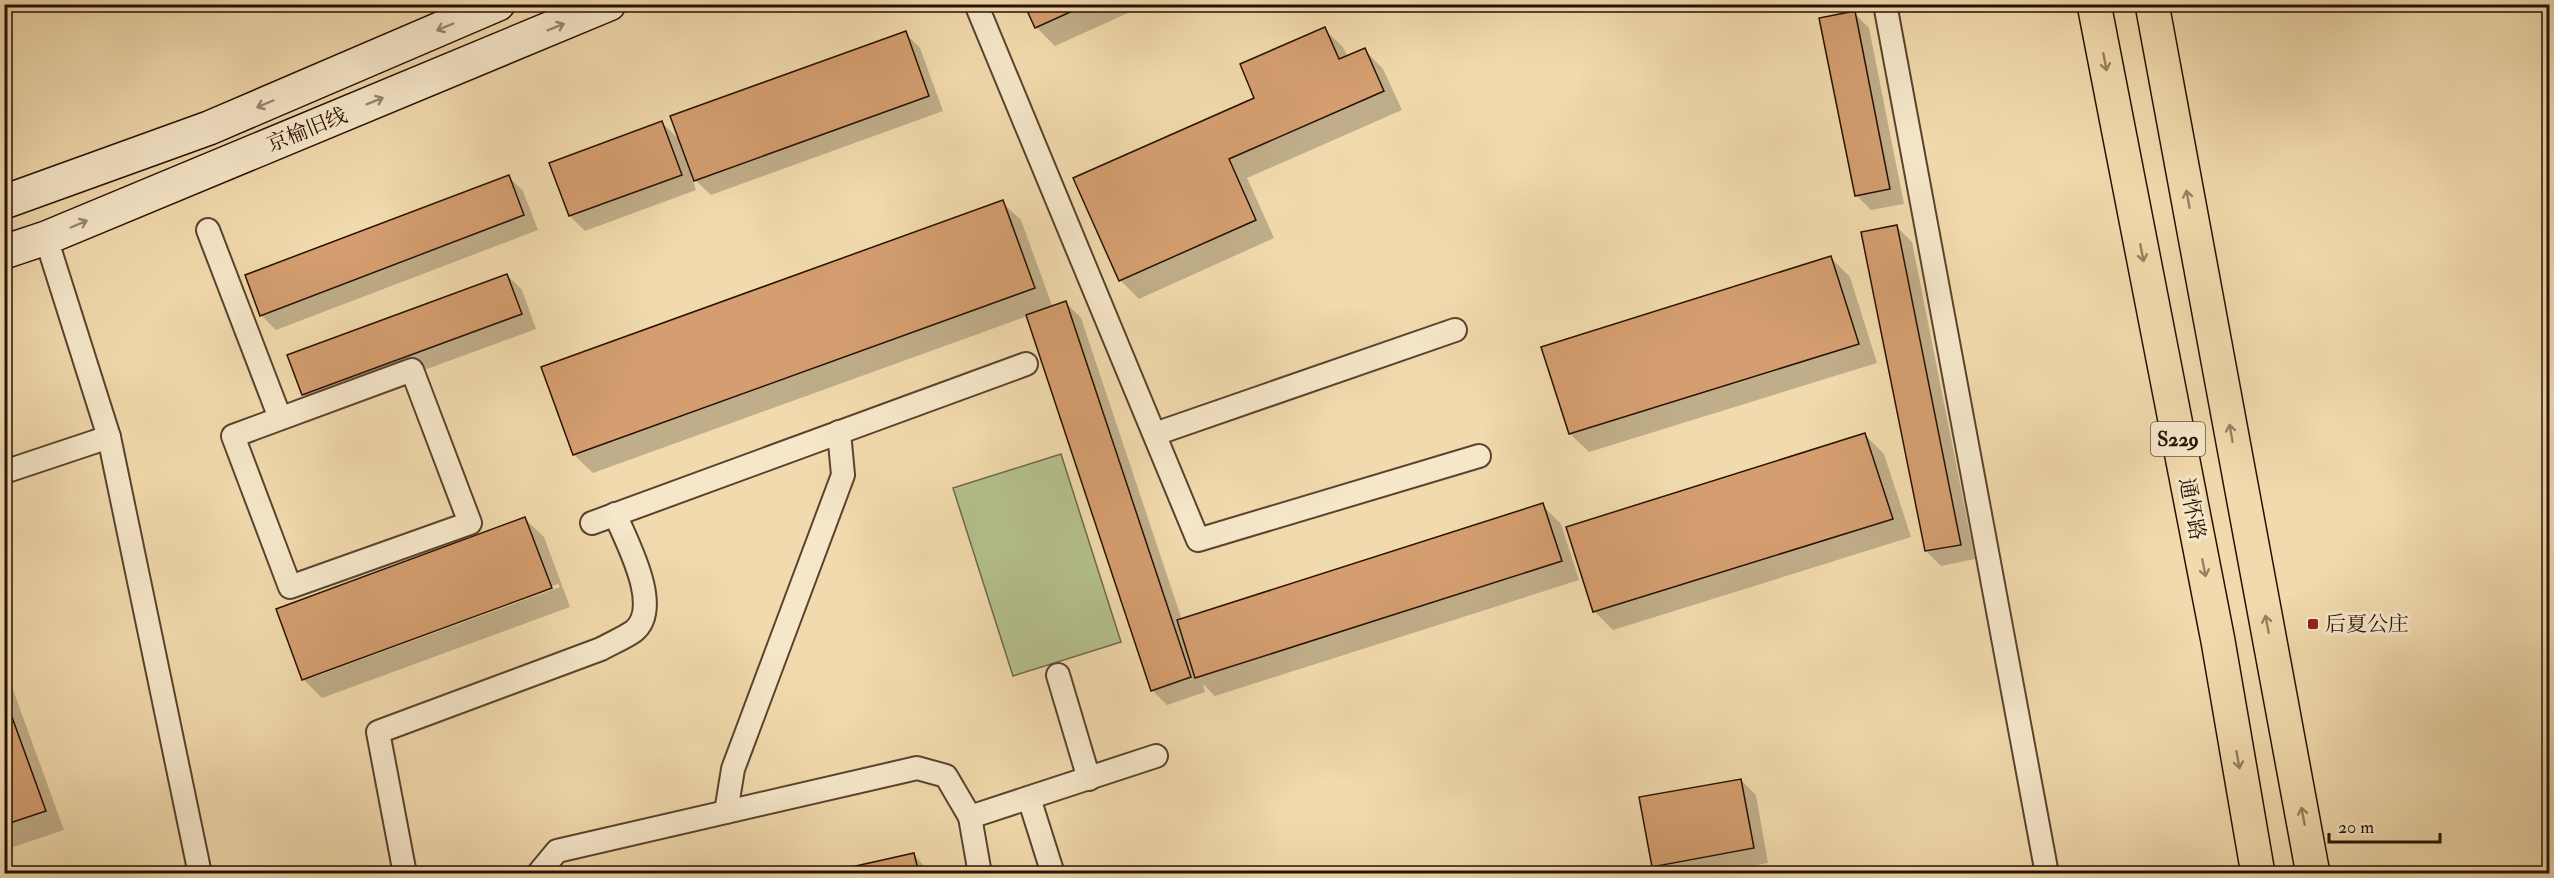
<svg xmlns="http://www.w3.org/2000/svg" width="2554" height="878" viewBox="0 0 2554 878" font-family="'IM FELL Double Pica','Noto Serif SC',serif">
  <style>
    .green { fill: #b5c18e; stroke: #6e6949; stroke-width: 1.5 }
    .shadow { fill: #0003; fill-rule: evenodd }
    .building { fill: #d49e70; stroke: #281104; stroke-width: 1.5 }
    .lines { fill: none; stroke-linecap: round; stroke-linejoin: round }
    .service-casing { stroke: #5a432e; stroke-width: 26 }
    .secondary-casing { stroke: #281104; stroke-width: 36 }
    .primary-casing { stroke: #281104; stroke-width: 36 }
    .service { stroke: #f6e7ca; stroke-width: 22 }
    .secondary { stroke: #f6e7ca; stroke-width: 33 }
    .primary { stroke: #f1daad; stroke-width: 33 }
    .oneway { stroke: #998771 }
    .oneway2 { stroke: #978061 }
    .poi-dot { fill: #8f2418; stroke: #f6e7ca; stroke-width: 2 }
    .labels { text-anchor: middle; dominant-baseline: central; stroke-width: 6; stroke-linejoin: round; paint-order: stroke }
    .shield { fill: #f6e7ca; stroke: #66513f; stroke-width: 1.5 }
    .shield-label { font-size: 20px; font-weight: bold; fill: #281104 }
    .street-label { font-size: 21px; fill: #281104; stroke: #f6e7ca }
    .poi-label { font-size: 21px; fill: #281104; stroke: #f6e7ca; text-anchor: start }
  </style>
  <rect width="100%" height="100%" fill="#f1daad"/>
  <filter id="stains"><feTurbulence type="fractalNoise" baseFrequency=".00333" numOctaves="4"/><feColorMatrix values="0 0 0 0 .2 0 0 0 0 .09 0 0 0 0 .02 0 0 0 .5 -.17"/></filter>
  <radialGradient id="worn" r=".72"><stop offset=".6" stop-color="#630" stop-opacity="0"/><stop offset="1" stop-color="#630" stop-opacity=".3"/></radialGradient>
  <polygon class="green" points="1061,454 1121,642 1013,676 953,488"/>
  <g class="shadow">
    <polygon points="1026,4 1148,4 1055,46 1036,27"/>
    <polygon points="1854,13 1869,28 1904,204 1871,210 1856,195"/>
    <polygon points="1324,29 1343,47 1348,57 1365,50 1383,69 1402,110 1247,178 1274,238 1139,299 1120,280 1256,98"/>
    <polygon points="905,33 920,48 943,111 711,195 691,176 696,190 585,231 570,216 551,164 662,123 682,142"/>
    <polygon points="508,176 523,191 538,230 276,330 261,315"/>
    <polygon points="1002,202 1021,220 1053,308 1066,303 1081,318 1182,620 1542,505 1561,524 1579,580 1215,696 1203,684 1205,692 1167,705 1152,690 1028,316 593,473 574,455"/>
    <polygon points="1897,227 1912,242 1975,559 1941,566 1926,551"/>
    <polygon points="1831,258 1850,277 1877,363 1589,452 1570,434"/>
    <polygon points="507,275 522,290 536,329 318,409 303,394"/>
    <polygon points="1865,435 1884,454 1911,537 1613,630 1595,612 1568,528"/>
    <path d="M525,519L544,537L570,607L322,698L303,679ZM558,584L560,587L311,678V675Z"/>
    <polygon points="4,665 64,830 4,850"/>
    <polygon points="1741,780 1756,795 1768,863 1710,874 1661,874 1654,866"/>
    <polygon points="914,855 932,874 827,874"/>
  </g>
  <g class="building">
    <polygon points="1024,4 1088,4 1035,28"/>
    <polygon points="1855,11 1890,189 1855,196 1819,18"/>
    <polygon points="1325,27 1339,59 1365,48 1384,91 1229,159 1256,220 1119,281 1073,178 1254,98 1240,64"/>
    <polygon points="906,31 929,96 694,181 670,116"/>
    <polygon points="662,121 682,175 569,216 549,163"/>
    <polygon points="509,175 524,215 260,316 245,275"/>
    <polygon points="1003,200 1035,288 573,455 541,367"/>
    <polygon points="1897,225 1961,545 1925,551 1861,232"/>
    <polygon points="1831,256 1859,344 1569,434 1541,347"/>
    <polygon points="507,274 522,314 302,395 287,355"/>
    <polygon points="1066,301 1191,677 1151,691 1026,315"/>
    <polygon points="1865,433 1893,519 1593,612 1566,527"/>
    <polygon points="1543,503 1562,561 1195,678 1177,620"/>
    <polygon points="525,517 552,588 302,680 276,609"/>
    <polygon points="4,695 46,811 4,825"/>
    <polygon points="1741,779 1754,848 1652,867 1639,797"/>
    <polygon points="914,853 919,874 820,874"/>
  </g>
  <g class="lines">
    <defs>
      <g id="service">
        <polyline points="976,4 1198,540 1479,456"/>
        <polyline points="1885,4 2047,874"/>
        <polyline points="208,230 280,418"/>
        <polyline points="46,238 109,437 200,874"/>
        <polygon points="412,370 470,523 290,587 233,436"/>
        <polyline points="1155,434 1455,330"/>
        <polyline points="4,472 109,437"/>
        <polyline points="592,523 1026,364"/>
        <polyline points="1058,675 1089,779"/>
        <polyline points="1029,798 1053,874"/>
        <polyline points="726,812 733,769 843,475 839,432"/>
        <polyline points="970,817 980,874"/>
        <path d="M405,874L378,732L601,649C612,643 624,638 634,631C663,607 626,541 615,514"/>
        <polyline points="538,874 557,851 917,768 946,776 970,817 1156,756"/>
      </g>
      <g id="secondary">
        <polyline points="4,202 209,128 498,4"/>
        <polyline points="4,252 46,238 609,4"/>
      </g>
      <g id="primary">
        <polyline points="2094,4 2218,641 2258,874"/>
        <polyline points="2152,4 2313,874"/>
      </g>
    </defs>
    <use href="#service" class="service-casing"/>
    <use href="#secondary" class="secondary-casing"/>
    <use href="#primary" class="primary-casing"/>
    <use href="#service" class="service"/>
    <use href="#secondary" class="secondary"/>
    <use href="#primary" class="primary"/>
  </g>
  <defs><path id="oneway-shaft" d="M-6 0H5M1.5-3L5.5 0L1.5 3" fill="none" stroke-width="1.6" stroke-linecap="round" stroke-linejoin="round" transform="scale(1.5)"/></defs>
  <g class="oneway">
    <use href="#oneway-shaft" transform="translate(445 27) rotate(157)"/>
    <use href="#oneway-shaft" transform="translate(556 27) rotate(-22)"/>
    <use href="#oneway-shaft" transform="translate(375 101) rotate(-22)"/>
    <use href="#oneway-shaft" transform="translate(265 104) rotate(157)"/>
    <use href="#oneway-shaft" transform="translate(79 224) rotate(-23)"/>
  </g>
  <g class="oneway2">
    <use href="#oneway-shaft" transform="translate(2105 62) rotate(79)"/>
    <use href="#oneway-shaft" transform="translate(2188 199) rotate(-100)"/>
    <use href="#oneway-shaft" transform="translate(2142 253) rotate(79)"/>
    <use href="#oneway-shaft" transform="translate(2231 433) rotate(-100)"/>
    <use href="#oneway-shaft" transform="translate(2204 568) rotate(79)"/>
    <use href="#oneway-shaft" transform="translate(2267 624) rotate(-101)"/>
    <use href="#oneway-shaft" transform="translate(2238 760) rotate(80)"/>
    <use href="#oneway-shaft" transform="translate(2303 816) rotate(-101)"/>
  </g>
  <rect class="poi-dot" x="2307" y="618" width="12" height="12" rx="3"/>
  <g class="labels">
    <rect class="shield" x="2151" y="422" width="54" height="34" rx="4.5"/>
    <g class="shield-label">
      <text x="2178" y="439">S229</text>
    </g>
    <g class="street-label">
      <text transform="translate(307 130) rotate(-22)">京榆旧线</text>
      <text transform="translate(2192 509) rotate(79)">通怀路</text>
    </g>
    <g class="poi-label">
      <text x="2325" y="624">后夏公庄</text>
    </g>
  </g>
  <rect width="2554" height="878" fill="none" stroke="#f1daad" stroke-width="24"/>
  <rect x="6" y="6" width="2542" height="866" fill="none" stroke="#281104" stroke-width="3"/>
  <rect x="12" y="12" width="2530" height="854" fill="none" stroke="#281104" stroke-width="1.5"/>
  <path d="M2329 833v9h111v-9" fill="none" stroke="#281104" stroke-width="3"/>
  <text x="2338" y="833" font-size="18" fill="#281104" stroke="#f6e7ca" stroke-width="4.5" paint-order="stroke">20 m</text>
  <rect width="100%" height="100%" filter="url(#stains)"/>
  <rect width="100%" height="100%" fill="url(#worn)"/>
</svg>
